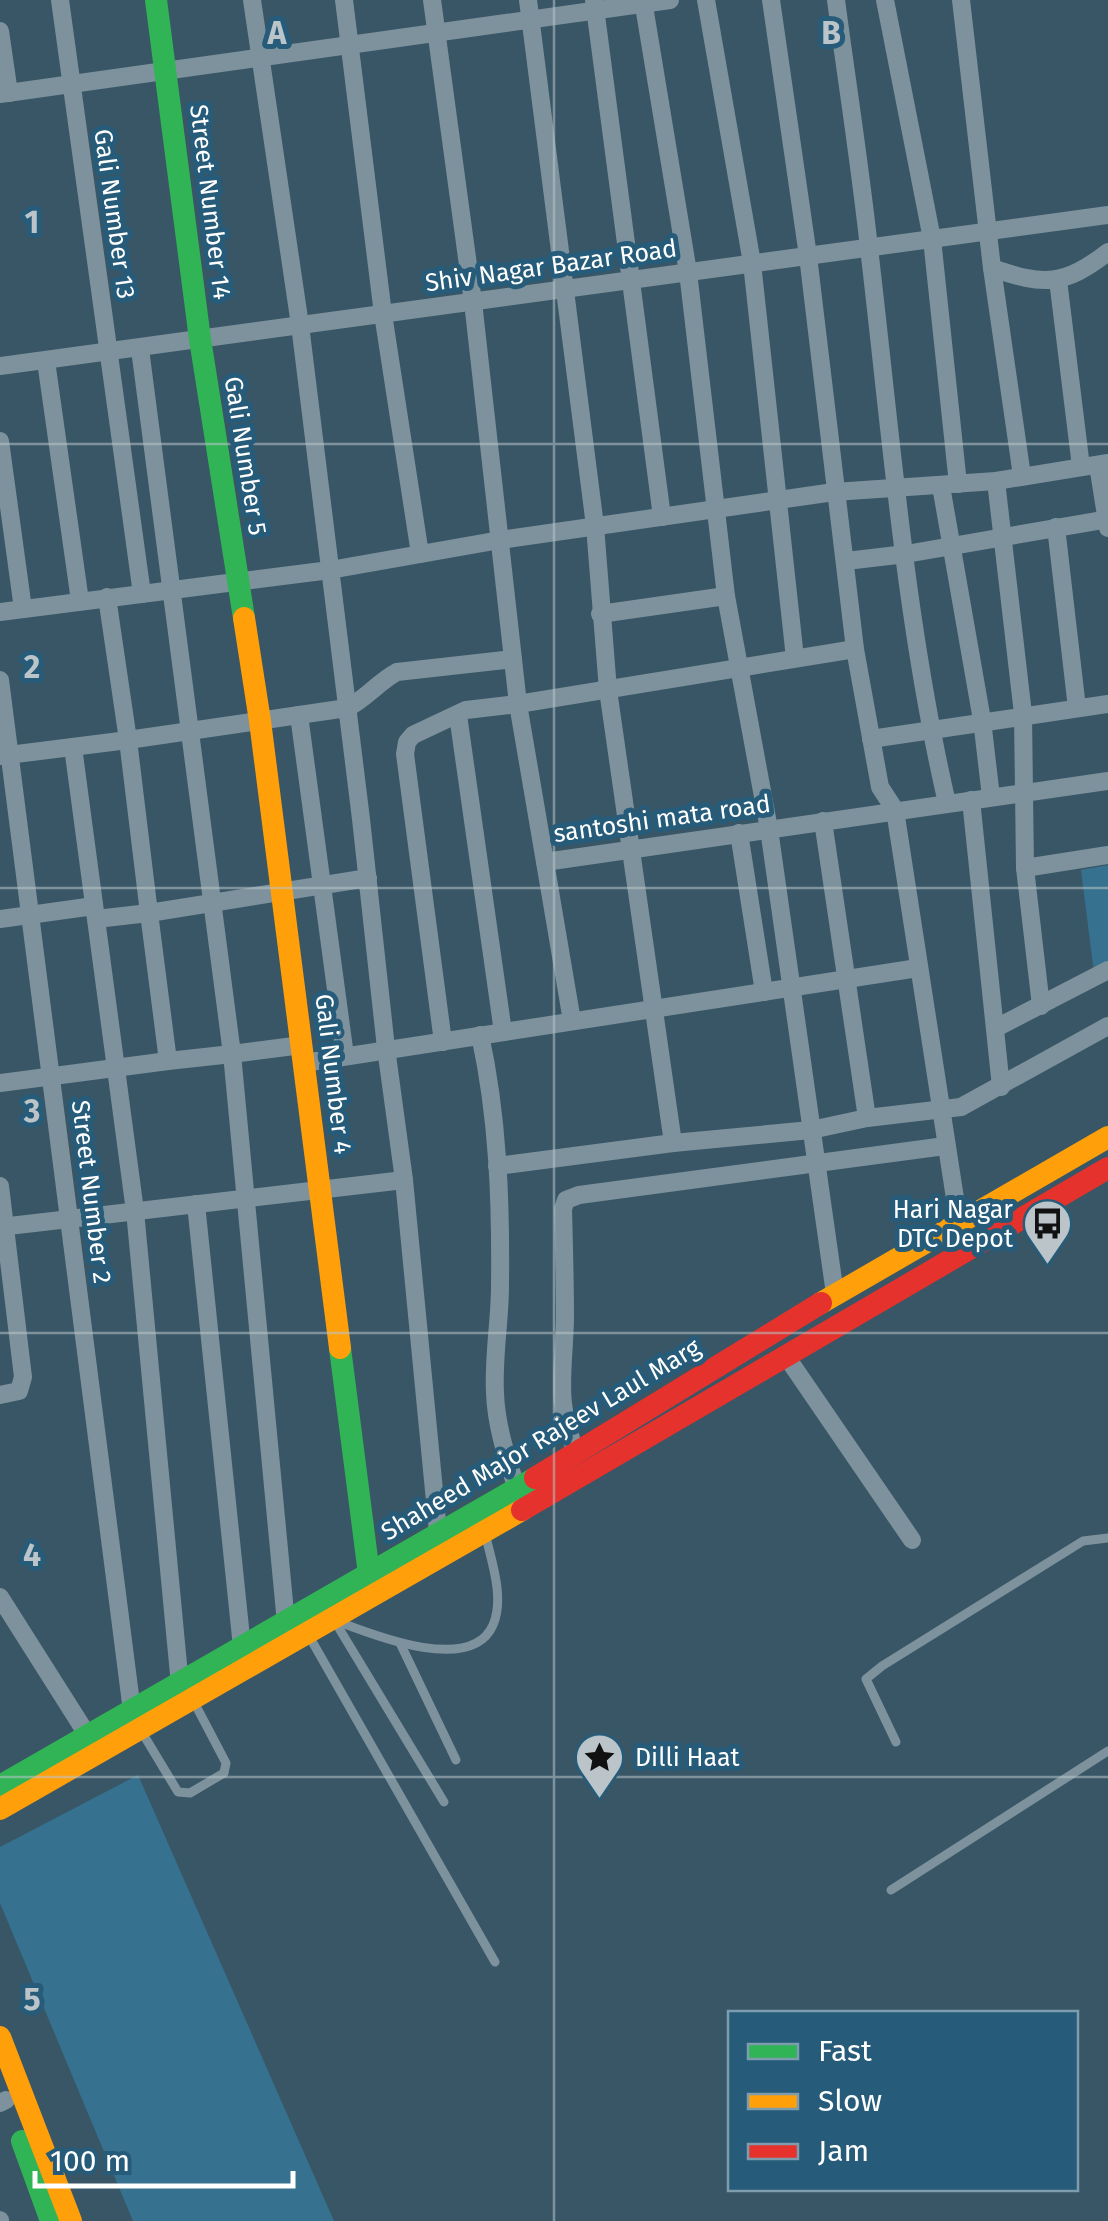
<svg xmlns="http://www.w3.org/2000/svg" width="1108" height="2221" viewBox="0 0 1108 2221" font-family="'Fira Sans',sans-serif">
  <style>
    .green { fill: #36718f }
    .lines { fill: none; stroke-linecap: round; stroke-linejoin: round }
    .lane { stroke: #7d929d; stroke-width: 9 }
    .street { stroke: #7d929d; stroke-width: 18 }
    .fast { stroke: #30b455; stroke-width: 22 }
    .slow { stroke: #ff9f0a; stroke-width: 22 }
    .jam { stroke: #e5322d; stroke-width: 22 }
    .grid { fill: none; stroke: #bac4c9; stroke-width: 2.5; stroke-opacity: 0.55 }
    .labels { text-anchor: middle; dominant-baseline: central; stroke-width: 10; stroke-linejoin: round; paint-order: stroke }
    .street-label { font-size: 25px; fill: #fff; stroke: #265c79 }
    .poi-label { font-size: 25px; fill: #fff; stroke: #265c79; text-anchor: end }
    .grid-label { font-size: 32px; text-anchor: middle; font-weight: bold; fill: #bac4c9; stroke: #265c79; stroke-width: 10; stroke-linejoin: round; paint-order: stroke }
  </style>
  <rect width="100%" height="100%" fill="#395666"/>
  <g class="green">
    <polygon points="1108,865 1108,965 1094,973 1081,870"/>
    <polygon points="138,1775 334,2221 133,2221 0,1903 0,1847"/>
  </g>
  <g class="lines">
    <g class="lane">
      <polyline points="309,1636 495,1962"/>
      <polyline points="401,1645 456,1760"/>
      <polyline points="143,1734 178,1792 190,1793 224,1773 226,1763 194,1702"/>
      <polyline points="896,1742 866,1679 882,1666 1083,1541 1108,1538"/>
      <path d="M444,1802L334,1620C368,1633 471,1676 493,1625C505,1598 491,1560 485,1533"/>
      <polyline points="891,1890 1108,1751"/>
    </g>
    <g class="street">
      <polyline points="60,0 142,594"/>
      <polyline points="252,0 300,325 361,819 386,1048 404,1180 438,1532"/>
      <polyline points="344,0 383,314 420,554"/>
      <polyline points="432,0 473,302 518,704 545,862 1108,781"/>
      <polyline points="528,0 595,526 608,690 673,1143"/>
      <polyline points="594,0 662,517"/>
      <polyline points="643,0 688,272 726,596 769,829 835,1294"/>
      <polyline points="706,0 752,263 795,658"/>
      <path d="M836,0C847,83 860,165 869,248C891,434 905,621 947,803"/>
      <polyline points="885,0 932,239 958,484"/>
      <polyline points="961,0 992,268 1022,476"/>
      <polyline points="0,31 9,93"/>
      <polyline points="0,94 670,0"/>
      <path d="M992,268C1044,286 1064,286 1108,252"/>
      <polyline points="1058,280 1081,467"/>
      <polyline points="140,349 232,1054 302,1045"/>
      <polyline points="46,361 80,601"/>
      <polyline points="0,366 1108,215"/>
      <polyline points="0,441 23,609"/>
      <polyline points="1098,465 1108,528"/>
      <polyline points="996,481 1023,714 1025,868 1041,1006"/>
      <polyline points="941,486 982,720 991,797"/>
      <polyline points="1056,527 1077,708"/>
      <polyline points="846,561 906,554 1108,519"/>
      <polyline points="0,612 330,570 500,540 834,492 996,481 1108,463"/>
      <polyline points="600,614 726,596"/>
      <polyline points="855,649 880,787 895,810 959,1224"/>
      <polyline points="0,680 132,1711"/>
      <polyline points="299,715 345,1056"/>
      <polyline points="458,715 503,1032"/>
      <polyline points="871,739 1108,704"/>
      <polyline points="73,747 135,1211 180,1685"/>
      <polyline points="0,756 128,740 107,597"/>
      <polyline points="971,800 1001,1087"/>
      <polyline points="823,821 867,1118"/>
      <polyline points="739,833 764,992"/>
      <polyline points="545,862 572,1021"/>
      <polyline points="1025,868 1108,855"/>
      <path d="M368,878L149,913L128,740L347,708C366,699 378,682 397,672L513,659"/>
      <polyline points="0,919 94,906"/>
      <polyline points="96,919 149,913 168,1061 232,1054 286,1623"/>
      <polyline points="996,1028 1108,970"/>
      <path d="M480,1035C498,1117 501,1202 500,1286C500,1321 493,1357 495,1393C496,1426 507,1458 517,1489"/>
      <polyline points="443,1042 405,754 407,742 413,735 466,710 518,704 855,649 808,256 771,0"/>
      <polyline points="304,1063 918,968"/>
      <polyline points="0,1083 168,1061"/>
      <polyline points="497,1166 673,1143 811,1130 867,1118 961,1107 1108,1026"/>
      <polyline points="0,1186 23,1377 19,1391 0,1395"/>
      <polyline points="196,1204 242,1647"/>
      <polyline points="0,1227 404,1180"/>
      <polyline points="786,1356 912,1540"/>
      <path d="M577,1454C554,1402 564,1372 565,1318C565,1282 564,1246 563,1209L566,1200L579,1195L945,1146"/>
      <polyline points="0,1597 88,1736"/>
      <polyline points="0,2103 6,2100"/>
      <polyline points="0,2220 0,2221"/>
    </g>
    <g class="fast">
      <polyline points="156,0 200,339 244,618"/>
      <polyline points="340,1348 369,1574"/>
      <polyline points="0,1786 535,1478"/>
      <polyline points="22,2141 51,2221"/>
    </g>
    <g class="slow">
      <polyline points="244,618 260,721 340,1348"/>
      <polyline points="821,1303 1108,1137"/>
      <polyline points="0,1809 522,1510"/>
      <polyline points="0,2037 71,2221"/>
    </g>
    <g class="jam">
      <polyline points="535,1478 821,1303"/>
      <polyline points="522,1510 1108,1168"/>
    </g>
  </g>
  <path class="grid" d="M554,0V2221M0,444H1108M0,888H1108M0,1333H1108M0,1777H1108"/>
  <defs>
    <symbol id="bus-pin" viewBox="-11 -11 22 30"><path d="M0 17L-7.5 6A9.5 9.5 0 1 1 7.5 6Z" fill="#bac4c9" stroke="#265c79"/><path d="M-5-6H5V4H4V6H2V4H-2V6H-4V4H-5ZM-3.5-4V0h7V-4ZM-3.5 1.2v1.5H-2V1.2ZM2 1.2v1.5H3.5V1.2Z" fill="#111"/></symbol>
    <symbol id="sight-pin" viewBox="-11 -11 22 30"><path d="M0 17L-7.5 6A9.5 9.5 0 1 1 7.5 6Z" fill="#bac4c9" stroke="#265c79"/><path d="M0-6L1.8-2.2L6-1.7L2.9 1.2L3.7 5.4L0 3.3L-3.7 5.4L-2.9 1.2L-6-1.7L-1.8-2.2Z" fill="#111"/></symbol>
  </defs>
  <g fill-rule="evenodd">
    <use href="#bus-pin" x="1020" y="1196" width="55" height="75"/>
    <use href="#sight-pin" x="572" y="1730" width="55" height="75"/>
  </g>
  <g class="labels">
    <g class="street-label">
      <text transform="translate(210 202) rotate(83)">Street Number 14</text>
      <text transform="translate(114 214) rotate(82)">Gali Number 13</text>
      <text transform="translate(551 266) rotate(-8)">Shiv Nagar Bazar Road</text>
      <text transform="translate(245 456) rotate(81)">Gali Number 5</text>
      <text transform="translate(662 819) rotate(-8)">santoshi mata road</text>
      <text transform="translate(333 1074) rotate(83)">Gali Number 4</text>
      <text transform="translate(91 1192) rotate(83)">Street Number 2</text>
      <text transform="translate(541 1440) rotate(-31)">Shaheed Major Rajeev Laul Marg</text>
    </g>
    <g class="poi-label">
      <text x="1013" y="1210">Hari Nagar<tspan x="1013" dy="29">DTC Depot</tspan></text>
      <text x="635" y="1758" text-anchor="start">Dilli Haat</text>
    </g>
  </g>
  <g class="grid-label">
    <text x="277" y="44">A</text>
    <text x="831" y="44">B</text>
    <text x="32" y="233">1</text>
    <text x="32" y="678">2</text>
    <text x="32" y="1122">3</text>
    <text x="32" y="1566">4</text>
    <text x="32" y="2010">5</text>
  </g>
  <rect x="728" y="2011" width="350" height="180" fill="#265c79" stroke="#7d9daf" stroke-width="2.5"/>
  <rect x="748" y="2044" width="50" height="15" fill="#30b455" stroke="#7d9daf" stroke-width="2.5"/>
  <text x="818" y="2061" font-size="30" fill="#ffffff">Fast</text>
  <rect x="748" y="2094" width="50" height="15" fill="#ff9f0a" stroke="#7d9daf" stroke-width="2.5"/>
  <text x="818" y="2111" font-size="30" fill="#ffffff">Slow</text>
  <rect x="748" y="2144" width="50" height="15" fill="#e5322d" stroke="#7d9daf" stroke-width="2.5"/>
  <text x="818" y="2161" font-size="30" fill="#ffffff">Jam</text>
  <path d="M35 2171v15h258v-15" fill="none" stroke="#ffffff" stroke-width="5"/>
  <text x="50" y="2171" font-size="30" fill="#ffffff" stroke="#265c79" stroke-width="8" paint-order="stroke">100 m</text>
</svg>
